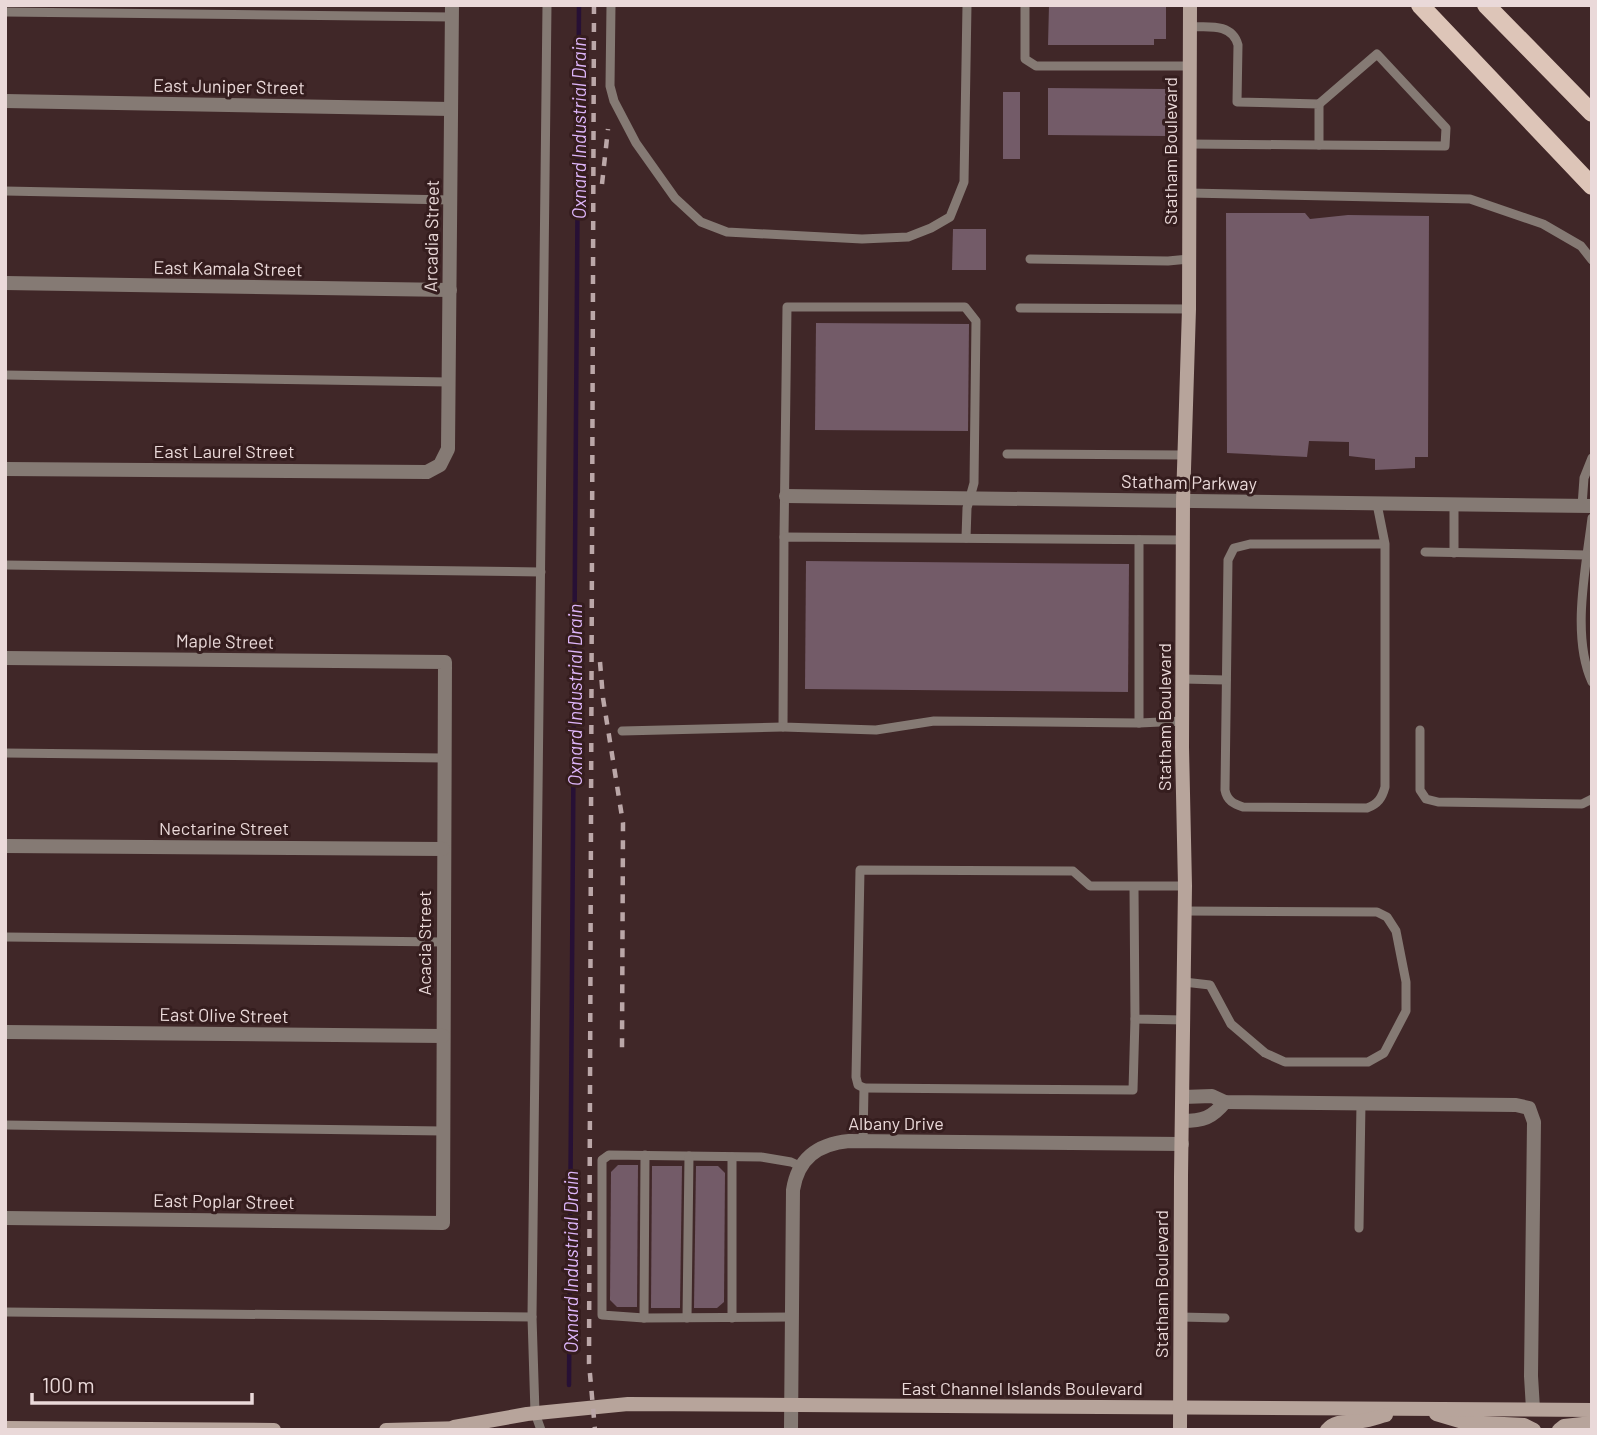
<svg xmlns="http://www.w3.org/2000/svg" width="1597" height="1435" viewBox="0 0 1597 1435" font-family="Barlow,sans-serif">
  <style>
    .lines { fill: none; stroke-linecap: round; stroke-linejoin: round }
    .stream { stroke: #271035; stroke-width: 4.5 }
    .building { fill: #735b68 }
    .lane { stroke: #857a74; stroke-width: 9 }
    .street { stroke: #857a74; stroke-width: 14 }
    .secondary { stroke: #b7a49b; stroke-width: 14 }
    .primary { stroke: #ddc5b8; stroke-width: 18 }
    .rail { stroke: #bba7a8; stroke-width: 4.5; stroke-dasharray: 9 9; stroke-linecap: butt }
    .labels { text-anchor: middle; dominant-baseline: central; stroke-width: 6; stroke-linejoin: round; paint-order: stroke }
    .street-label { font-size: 18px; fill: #ead9d9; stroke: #351d1e }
    .water-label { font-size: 19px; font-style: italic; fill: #ddb5f9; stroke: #351d1e }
  </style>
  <rect width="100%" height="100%" fill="#402728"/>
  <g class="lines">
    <polyline class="stream" points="569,1385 579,5"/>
  </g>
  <g class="building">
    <polygon points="1049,5 1166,5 1166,39 1154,39 1154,45 1048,45"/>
    <polygon points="1048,88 1166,89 1165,136 1048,135"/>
    <rect x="1003" y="92" width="17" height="67"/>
    <polygon points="1226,213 1305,213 1310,219 1348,215 1429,216 1428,457 1415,457 1415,468 1375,470 1375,459 1349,456 1349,442 1309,441 1307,457 1227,453"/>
    <polygon points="953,229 986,229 986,270 952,270"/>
    <polygon points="816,323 969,324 968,431 815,430"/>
    <polygon points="806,561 1129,564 1128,692 805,689"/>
    <polygon points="618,1165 638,1165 637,1307 617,1307 610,1300 611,1172"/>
    <polygon points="652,1166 682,1166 680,1308 651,1308"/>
    <polygon points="696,1166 718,1166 725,1173 724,1302 717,1308 694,1308"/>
  </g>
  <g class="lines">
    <g class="lane">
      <polyline points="611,5 610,86 614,101 636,143 675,198 701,222 727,232 862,239 908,237 931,228 950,217 964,182 967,5"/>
      <polyline points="1025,5 1025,59 1036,66 1189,66"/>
      <polyline points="5,12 452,17"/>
      <path d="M1189,144L1319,145V104L1237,102L1238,45C1232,23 1209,27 1190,27"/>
      <polyline points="1319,145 1445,146 1446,128 1377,54 1319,104"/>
      <polyline points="5,191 451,200"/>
      <polyline points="1189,193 1470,199 1543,224 1581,246 1592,260"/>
      <polyline points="1030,259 1168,261 1189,259"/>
      <polyline points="1020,308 1189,309"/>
      <polyline points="5,375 449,382"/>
      <polyline points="1007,454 1185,455"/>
      <path d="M1377,504L1385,544V787C1382,798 1378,804 1367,808L1243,807C1234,804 1227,801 1225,790L1228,560L1234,548L1250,544H1385"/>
      <polyline points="1454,504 1454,553"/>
      <polyline points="1582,506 1584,478 1592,458"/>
      <path d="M1592,518C1586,567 1571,636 1592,682"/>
      <polyline points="784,537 787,307 965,307 976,321 974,483 967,508 966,538"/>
      <polyline points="1139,540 1139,723"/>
      <polyline points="1425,552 1587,555"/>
      <polyline points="5,565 541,572"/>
      <polyline points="1183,679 1226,680"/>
      <polyline points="1183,721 1139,723 934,721 876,730 783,727 784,537 1184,540"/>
      <polyline points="1420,730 1420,790 1426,799 1438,802 1582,804 1592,799"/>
      <polyline points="622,731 783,727"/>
      <polyline points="5,753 444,758"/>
      <polyline points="1134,887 1135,1019 1184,1020"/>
      <polyline points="5,937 443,942"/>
      <polyline points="1184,982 1210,985 1231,1024 1265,1053 1285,1062 1368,1062 1384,1053 1406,1011 1406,982 1396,931 1387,917 1377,912 1185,911"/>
      <polyline points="864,1088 1133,1090 1135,1019"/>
      <polyline points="5,1125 443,1131"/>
      <polyline points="863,1142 864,1088 858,1085 856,1077 860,870 1073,871 1090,886 1185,886"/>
      <polyline points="1359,1228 1361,1103"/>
      <polyline points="5,1312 532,1317"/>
      <polyline points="792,1317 644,1318 602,1315 602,1160 609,1155 761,1157 791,1162 800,1166"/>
      <polyline points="1180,1317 1225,1318"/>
      <polyline points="644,1318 645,1155"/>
      <polyline points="687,1318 689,1156"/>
      <polyline points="732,1318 732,1157"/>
      <polyline points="541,1430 535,1413 532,1317 547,5"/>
    </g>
    <g class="street">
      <polyline points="5,101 451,109"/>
      <polyline points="5,283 450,290"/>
      <polyline points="5,469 427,472 440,465 448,449 452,5"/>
      <polyline points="786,496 1592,506"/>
      <polyline points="5,658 445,662 443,1223 5,1218"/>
      <polyline points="5,846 443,849"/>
      <polyline points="5,1032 443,1036"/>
      <polyline points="1183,1097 1212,1096 1225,1102 1516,1105 1529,1108 1534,1122 1531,1376 1533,1409"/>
      <path d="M1182,1121C1203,1121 1212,1118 1225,1102"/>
      <path d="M791,1430L793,1190C798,1158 818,1144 849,1141L1182,1144"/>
    </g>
    <g class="secondary">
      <polyline points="1436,1414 1463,1422 1524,1425 1534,1430"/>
      <polyline points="454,1427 527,1414 628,1404 1592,1410"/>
      <polyline points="5,1428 274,1430"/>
      <polyline points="386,1430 463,1428"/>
      <polyline points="1180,1430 1181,1176 1185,886 1182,747 1183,501 1189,309 1190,5"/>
      <path d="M1327,1430C1336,1419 1349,1423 1362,1421C1370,1420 1378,1417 1386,1415"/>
      <polyline points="1559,1430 1564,1426 1592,1423"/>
    </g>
    <g class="primary">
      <polyline points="1420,5 1592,186"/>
      <polyline points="1486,5 1592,113"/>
    </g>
    <g class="rail">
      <polyline points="594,5 589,1363 595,1430"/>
      <polyline points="602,184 608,129"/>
      <polyline points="600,662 603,698 623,823 622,1049"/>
    </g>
  </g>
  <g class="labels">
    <g class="street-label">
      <text transform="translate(229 86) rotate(1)">East Juniper Street</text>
      <text transform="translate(1170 151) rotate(-90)">Statham Boulevard</text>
      <text transform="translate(431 236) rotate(-89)">Arcadia Street</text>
      <text transform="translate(228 268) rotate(1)">East Kamala Street</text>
      <text x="224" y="451">East Laurel Street</text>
      <text transform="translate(1189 482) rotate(1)">Statham Parkway</text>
      <text transform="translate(225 641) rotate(1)">Maple Street</text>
      <text transform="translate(1164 717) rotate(-90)">Statham Boulevard</text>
      <text x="224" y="828">Nectarine Street</text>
      <text transform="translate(424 943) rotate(-90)">Acacia Street</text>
      <text transform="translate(224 1015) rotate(1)">East Olive Street</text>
      <text x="896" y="1123">Albany Drive</text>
      <text transform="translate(224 1201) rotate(1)">East Poplar Street</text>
      <text transform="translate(1161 1284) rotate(-90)">Statham Boulevard</text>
      <text x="1022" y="1388">East Channel Islands Boulevard</text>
    </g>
    <g class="water-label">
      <text transform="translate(578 128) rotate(-90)">Oxnard Industrial Drain</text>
      <text transform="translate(574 695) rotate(-90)">Oxnard Industrial Drain</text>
      <text transform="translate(570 1262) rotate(-90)">Oxnard Industrial Drain</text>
    </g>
  </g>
  <rect width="1597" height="1435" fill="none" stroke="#ead9d9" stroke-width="14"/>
  <path d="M32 1393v10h220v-10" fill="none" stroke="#ead9d9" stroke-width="3.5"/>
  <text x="42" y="1393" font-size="21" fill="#ead9d9" stroke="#351d1e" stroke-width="5" paint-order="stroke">100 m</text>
</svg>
